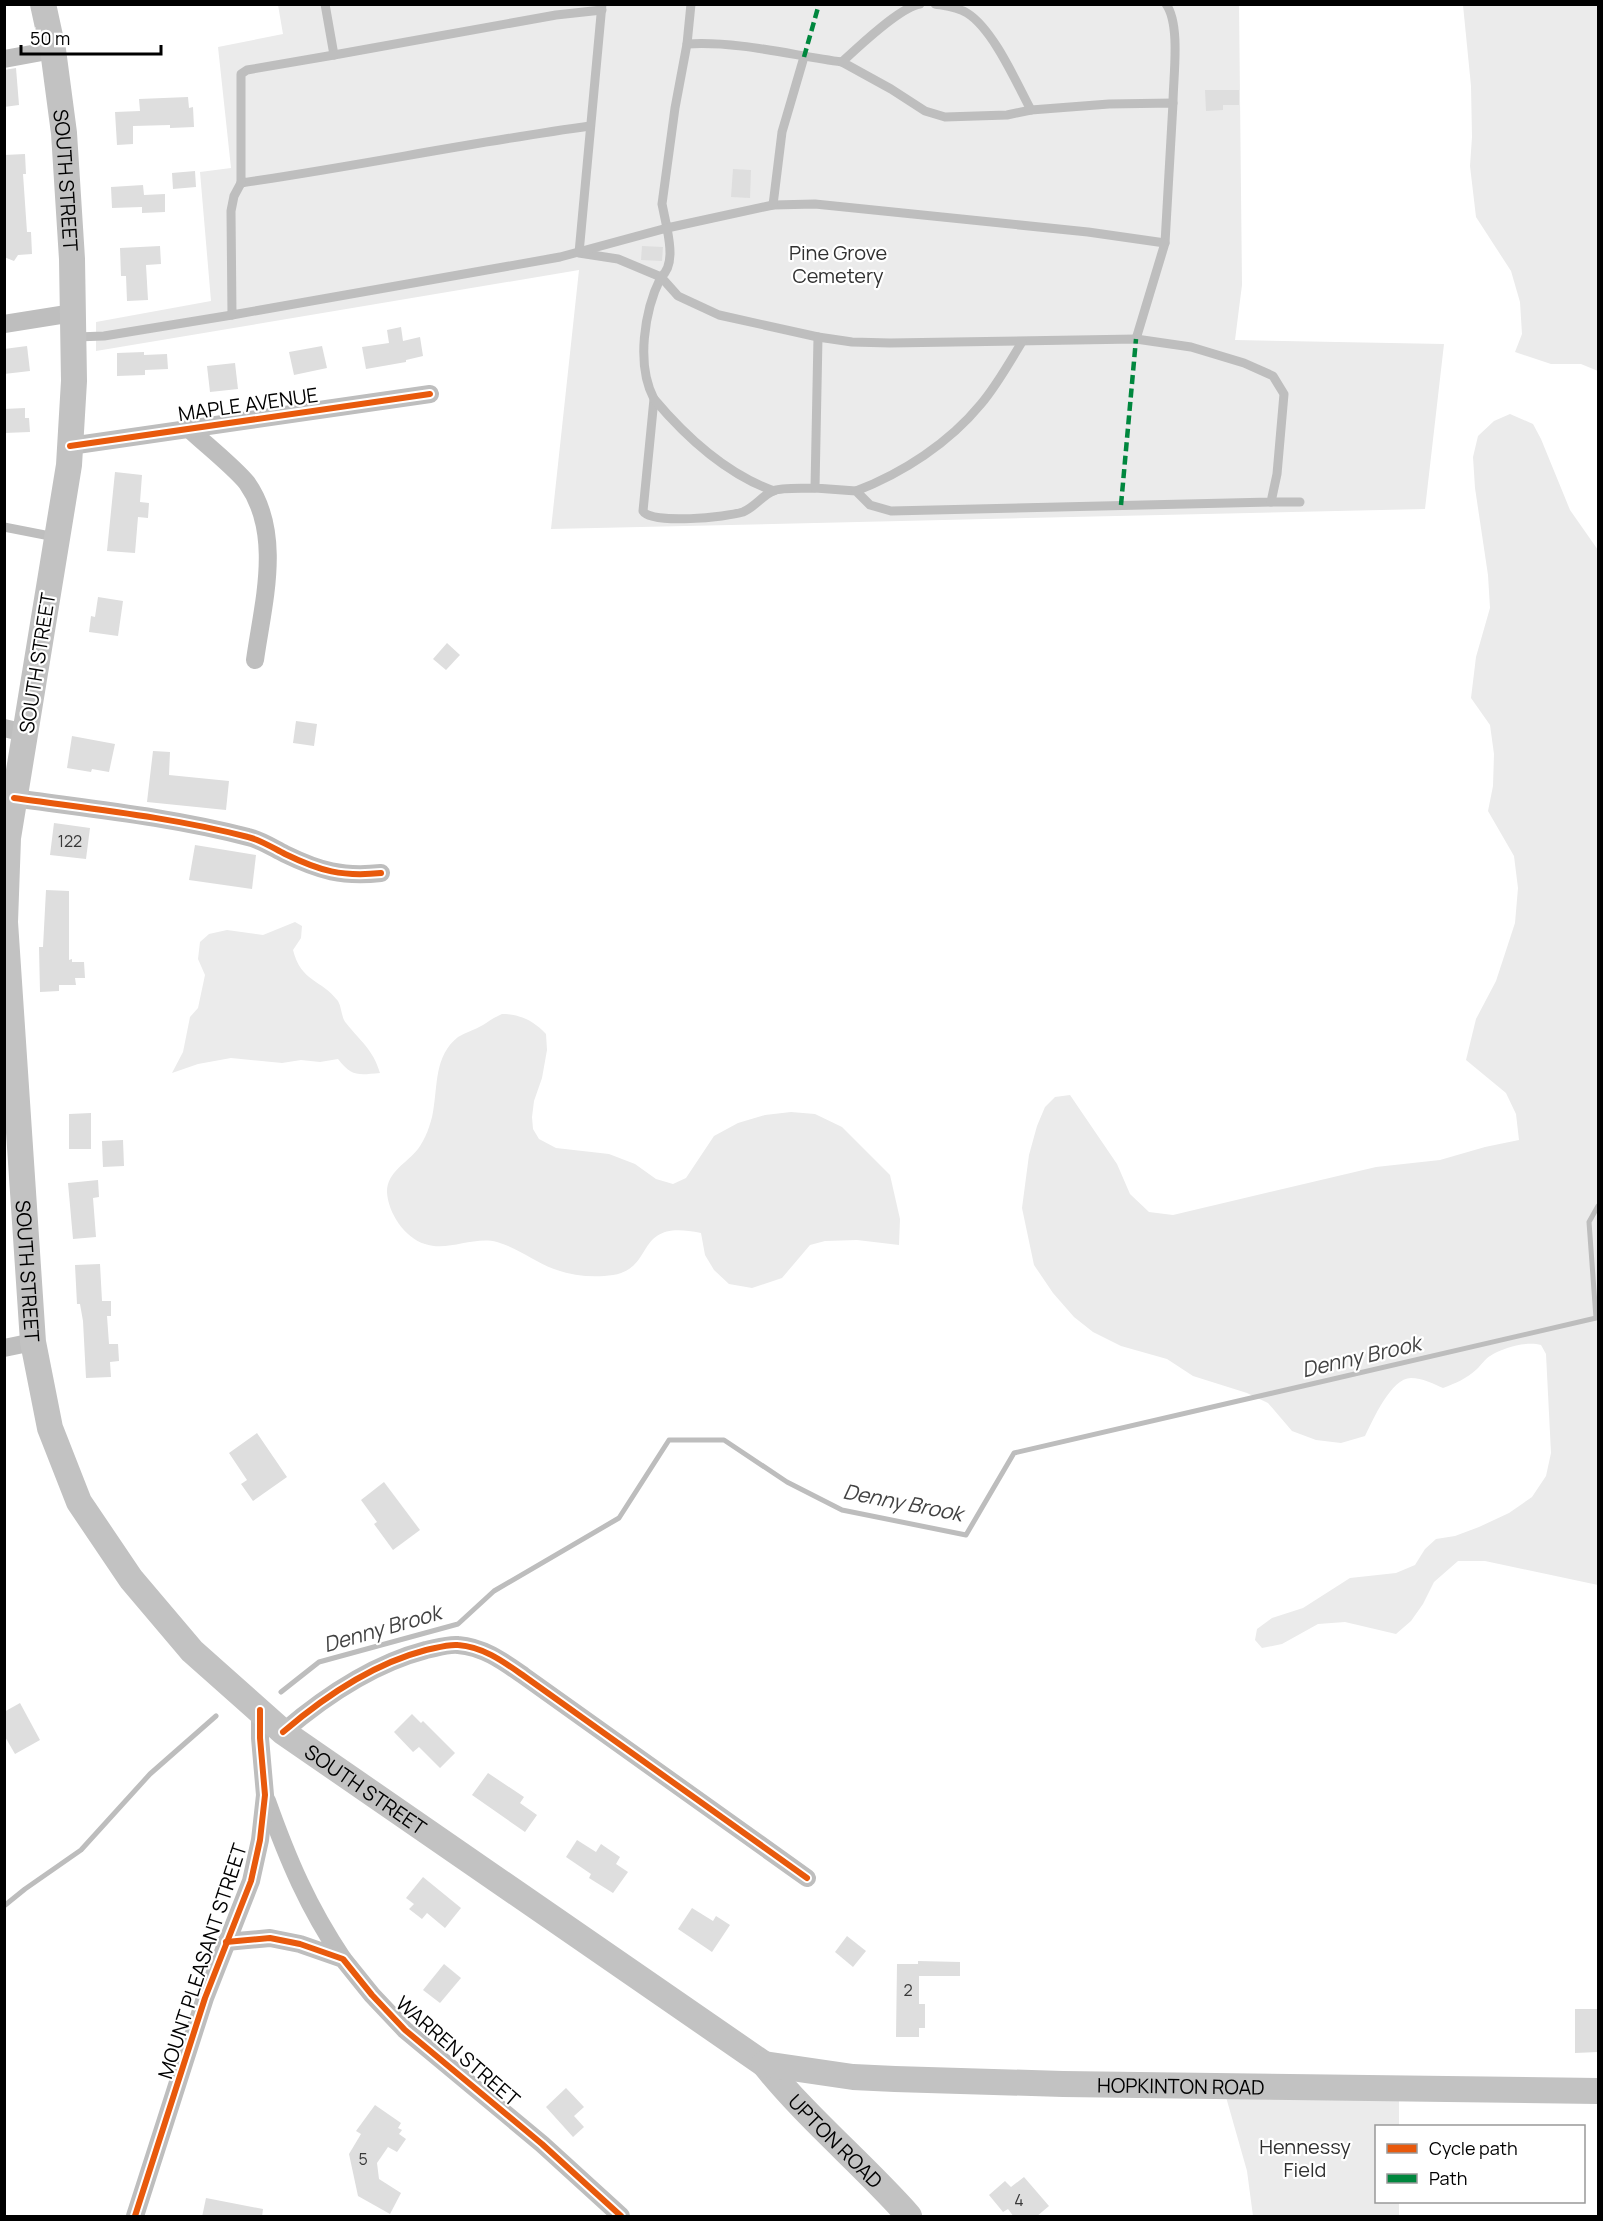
<svg xmlns="http://www.w3.org/2000/svg" width="1603" height="2221" viewBox="0 0 1603 2221" font-family="Manrope,sans-serif">
  <style>
    .green { fill: #ebebeb }
    .lines { fill: none; stroke-linecap: round; stroke-linejoin: round }
    .stream { stroke: #bdbdbd; stroke-width: 5 }
    .building { fill: #dedede }
    .service { stroke: #bebebe; stroke-width: 9 }
    .minor { stroke: #bebebe; stroke-width: 18 }
    .secondary { stroke: #c2c2c2; stroke-width: 26 }
    .quiet { stroke: #00873e; stroke-width: 4.5; stroke-dasharray: 9 4.5; stroke-linecap: butt }
    .cycleway-casing { stroke: #fff; stroke-width: 10 }
    .cycleway { stroke: #e8590c; stroke-width: 6 }
    .labels { text-anchor: middle; dominant-baseline: central; stroke-width: 4.5; stroke-linejoin: round; paint-order: stroke }
    .number-label { font-size: 16px; fill: #383838 }
    .street-label { font-size: 20px; fill: #000; stroke: #fff }
    .park-label { font-size: 20px; fill: #313131; stroke: #fff }
    .water-label { font-size: 21px; font-style: italic; fill: #424242; stroke: #fff }
  </style>
  <rect width="100%" height="100%" fill="#fff"/>
  <g class="green">
    <polygon points="1239,4 1242,285 1235,340 1444,344 1425,509 551,529 579,270 96,351 96,322 211,301 200,172 231,168 218,47 283,34 278,5"/>
    <polygon points="1463,5 1598,5 1598,371 1581,364 1551,364 1515,352 1522,334 1520,302 1511,271 1476,217 1470,166 1472,137 1471,86"/>
    <path d="M1510,414L1533,424L1541,439L1570,510L1598,550V1585L1485,1561H1458L1434,1582L1423,1604L1411,1621L1396,1634L1345,1622L1318,1624L1282,1644L1262,1648L1255,1640L1257,1629L1272,1618L1303,1608L1350,1578L1396,1573L1415,1565L1425,1549L1436,1539L1455,1536L1479,1527L1509,1513L1532,1497L1546,1476L1551,1453L1546,1354L1541,1345C1526,1341 1503,1348 1490,1356C1485,1359 1481,1365 1477,1369C1466,1379 1456,1383 1443,1388C1434,1384 1422,1378 1411,1378C1391,1378 1373,1420 1365,1436L1341,1443L1316,1440L1292,1431L1268,1403L1247,1393L1193,1376L1167,1359L1121,1346L1093,1332L1074,1317L1053,1293L1034,1265L1022,1208L1029,1155L1037,1126L1045,1107L1055,1097L1070,1095L1117,1164L1130,1194L1149,1212L1173,1215L1376,1167L1440,1160L1485,1147L1519,1140L1516,1114L1506,1093L1466,1060L1476,1019L1496,981L1515,923L1518,888L1514,856L1488,811L1493,786L1494,754L1490,725L1471,698L1476,657L1490,608L1488,575L1475,488L1473,457L1478,436L1494,421Z"/>
    <path d="M295,922L302,926L301,938L293,950C301,982 321,979 338,1001C342,1008 341,1017 346,1023C360,1041 373,1049 380,1073C358,1075 352,1077 338,1059L320,1062L301,1060L282,1063L231,1058L198,1064L172,1073L183,1052L190,1017L198,1008L205,975L198,959L200,942L209,934L227,930L263,935Z"/>
    <path d="M502,1014C520,1014 534,1021 546,1034L547,1050L542,1078L534,1101L532,1117L533,1129L539,1139L556,1148L609,1154L635,1164L656,1179L673,1184L686,1178L714,1136L738,1123L765,1115L791,1112L815,1114L842,1127L890,1175L900,1219L899,1245L857,1240L825,1241L810,1245L782,1278L752,1288L729,1284L714,1270L705,1255L701,1233C632,1218 657,1268 613,1275C594,1278 572,1276 554,1269C535,1262 518,1248 497,1242C473,1236 448,1252 425,1244C405,1238 388,1213 387,1192C387,1172 407,1163 418,1149C425,1140 431,1124 433,1112C438,1085 434,1056 458,1037C466,1032 475,1030 483,1025C489,1021 495,1017 502,1014Z"/>
    <polygon points="1226,2097 1399,2100 1399,2126 1376,2126 1376,2202 1399,2202 1399,2216 1253,2216 1247,2171"/>
  </g>
  <g class="lines">
    <g class="stream">
      <polyline points="281,1692 319,1662 458,1624 494,1591 619,1518 669,1440 724,1440 787,1482 842,1510 966,1535 1014,1453 1596,1318 1589,1222 1598,1206"/>
      <polyline points="4,1906 25,1889 81,1850 150,1774 216,1716"/>
    </g>
  </g>
  <g class="building">
    <polygon points="16,68 19,105 4,107 4,70"/>
    <polygon points="1205,90 1239,90 1239,105 1223,105 1223,110 1206,111"/>
    <polygon points="188,97 189,108 193,107 194,127 170,128 170,125 133,126 133,144 117,145 115,112 140,111 139,99"/>
    <polygon points="25,154 26,174 23,174 27,232 31,232 32,254 18,255 14,261 4,257 4,155"/>
    <polygon points="733,169 751,170 750,198 731,197"/>
    <polygon points="195,171 196,187 173,189 172,173"/>
    <polygon points="143,185 144,195 165,194 165,212 142,213 142,207 112,208 111,187"/>
    <polygon points="160,246 161,264 146,265 148,300 127,301 126,276 121,276 120,248"/>
    <polygon points="642,246 663,247 662,261 641,260"/>
    <polygon points="401,327 403,341 420,337 423,356 406,360 406,362 366,369 362,347 389,343 387,330"/>
    <polygon points="27,346 30,371 4,374 4,349"/>
    <polygon points="322,346 327,368 294,375 289,352"/>
    <polygon points="144,352 144,355 167,354 168,369 145,370 145,375 117,376 117,353"/>
    <polygon points="235,363 238,389 210,392 207,366"/>
    <polygon points="25,408 25,418 29,418 30,432 4,433 4,409"/>
    <polygon points="115,472 142,475 140,502 149,503 148,518 138,517 135,553 107,551"/>
    <polygon points="98,597 123,601 118,636 89,632 91,616 95,617"/>
    <polygon points="447,643 460,655 446,670 433,659"/>
    <polygon points="296,721 317,724 314,746 293,743"/>
    <polygon points="72,736 115,744 109,772 92,769 91,772 67,768"/>
    <polygon points="153,751 170,752 169,775 229,781 226,810 147,802"/>
    <polygon points="54,823 90,828 86,859 50,855"/>
    <polygon points="195,845 256,855 252,889 189,880"/>
    <polygon points="46,890 69,891 69,960 72,959 72,962 84,962 85,978 75,978 76,985 59,985 59,991 40,992 39,947 43,947"/>
    <polygon points="91,1113 91,1149 69,1149 69,1114"/>
    <polygon points="123,1140 124,1166 103,1167 102,1141"/>
    <polygon points="98,1180 99,1197 93,1198 96,1237 73,1239 68,1183"/>
    <polygon points="100,1264 102,1301 111,1301 111,1316 107,1316 109,1344 118,1344 119,1361 110,1362 111,1377 86,1378 83,1321 80,1304 77,1304 75,1265"/>
    <polygon points="257,1433 287,1477 253,1501 241,1484 247,1480 229,1453"/>
    <polygon points="384,1482 420,1530 393,1550 374,1524 377,1522 361,1500"/>
    <polygon points="20,1703 40,1740 15,1754 4,1735 4,1712"/>
    <polygon points="412,1714 421,1723 423,1721 455,1753 440,1768 419,1747 413,1752 394,1732"/>
    <polygon points="488,1773 524,1797 520,1803 537,1815 525,1832 472,1795"/>
    <polygon points="577,1840 596,1852 601,1844 620,1857 616,1864 628,1872 613,1893 589,1878 591,1874 566,1857"/>
    <polygon points="423,1877 461,1908 445,1928 427,1913 422,1919 409,1909 414,1904 406,1898"/>
    <polygon points="692,1908 713,1921 716,1916 730,1925 712,1952 678,1929"/>
    <polygon points="847,1936 866,1951 853,1967 835,1952"/>
    <polygon points="918,1961 960,1962 960,1976 919,1976 919,2004 925,2004 925,2028 919,2028 919,2037 896,2037 897,1964 918,1964"/>
    <polygon points="444,1964 461,1978 440,2003 423,1990"/>
    <polygon points="1575,2009 1599,2009 1598,2052 1575,2053"/>
    <polygon points="566,2088 584,2107 574,2116 584,2127 573,2137 546,2107"/>
    <polygon points="375,2105 401,2123 398,2128 402,2130 399,2134 406,2139 397,2152 388,2147 377,2163 379,2179 401,2193 390,2214 358,2196 349,2154 361,2134 356,2131"/>
    <polygon points="1024,2177 1049,2206 1036,2217 1014,2217 1008,2209 1003,2212 989,2195 1005,2181 1011,2187"/>
    <polygon points="206,2198 263,2209 262,2217 202,2217"/>
  </g>
  <g class="lines">
    <g class="service">
      <polyline points="325,4 334,55 556,15 602,10"/>
      <path d="M602,4L579,253L618,259L661,277C644,311 636,365 654,399L643,511C651,525 727,517 743,512C755,507 763,495 773,491C782,487 805,489 815,488"/>
      <path d="M691,4L687,44C739,41 790,55 842,62"/>
      <path d="M920,4C900,7 857,48 842,62L891,89L925,111L945,117L1007,115L1031,110L1109,104L1173,103L1165,243L1136,339"/>
      <path d="M935,4C946,6 957,7 967,13C993,29 1016,82 1031,110"/>
      <path d="M1166,4C1181,25 1173,78 1173,103"/>
      <polyline points="687,44 675,108 662,204 667,228 773,205 815,204 1088,232 1165,243"/>
      <path d="M334,55L247,70L241,74V183C358,166 473,142 590,126"/>
      <path d="M241,183L234,196L231,211L232,315L560,257L667,228C670,244 674,266 661,277L678,296L719,315L818,337"/>
      <polyline points="773,205 782,132 804,57"/>
      <polyline points="76,337 104,336 232,315"/>
      <polygon points="818,337 852,342 890,343 1136,339 1191,347 1244,363 1273,376 1284,394 1277,474 1271,502 891,511 870,505 856,491 815,488"/>
      <path d="M654,399C686,437 726,474 774,491"/>
      <path d="M856,491C903,473 949,443 981,404C997,385 1009,363 1022,342"/>
      <polyline points="1271,502 1300,502"/>
      <polyline points="4,527 55,537"/>
    </g>
    <g class="minor">
      <polyline points="4,59 53,50"/>
      <polyline points="4,324 73,313"/>
      <path d="M189,429C205,444 234,467 247,483C283,534 263,603 255,660"/>
      <polyline points="70,446 430,394"/>
      <polyline points="4,728 25,733"/>
      <path d="M14,798C92,809 171,817 248,837C261,840 273,848 285,854C320,871 342,877 381,873"/>
      <polyline points="4,1348 33,1342"/>
      <path d="M283,1732C325,1696 372,1664 426,1650C436,1648 448,1644 458,1645C484,1647 504,1662 524,1676L807,1878"/>
      <path d="M267,1801C288,1860 308,1907 343,1959"/>
      <polyline points="226,1942 270,1938 300,1944 343,1959 372,1995 405,2030 542,2144 621,2216"/>
      <polyline points="135,2216 205,1998 251,1881 260,1840 265,1795 260,1738 260,1710"/>
    </g>
    <g class="secondary">
      <path id="s1" d="M43,4L53,50L64,133L72,259L74,381L69,465L8,838L5,922L33,1342L50,1428L79,1502L131,1579L192,1651L283,1732L764,2064C808,2119 863,2164 909,2216"/>
      <path id="s2" d="M764,2064L853,2077L895,2079L1063,2084L1598,2091"/>
    </g>
    <g class="quiet">
      <polyline points="804,57 819,4"/>
      <polyline points="1121,505 1136,339"/>
    </g>
    <defs>
      <g id="cycleway">
        <polyline points="70,446 430,394"/>
        <path d="M14,798C92,809 171,817 248,837C261,840 273,848 285,854C320,871 342,877 381,873"/>
        <path d="M283,1732C325,1696 372,1664 426,1650C436,1648 448,1644 458,1645C484,1647 504,1662 524,1676L807,1878"/>
        <polyline points="226,1942 270,1938 300,1944 343,1959 372,1995 405,2030 542,2144 621,2216"/>
        <polyline points="135,2216 205,1998 251,1881 260,1840 265,1795 260,1738 260,1710"/>
      </g>
    </defs>
    <use href="#cycleway" class="cycleway-casing"/>
    <use href="#cycleway" class="cycleway"/>
  </g>
  <g class="labels">
    <g class="number-label">
      <text x="70" y="841">122</text>
      <text x="908" y="1990">2</text>
      <text x="363" y="2159">5</text>
      <text x="1019" y="2200">4</text>
    </g>
    <g class="street-label">
      <text stroke="none"><textPath href="#s1" startOffset="178">SOUTH STREET</textPath></text>
      <text transform="translate(248 404) rotate(-8)">MAPLE AVENUE</text>
      <text transform="translate(37 663) rotate(-81)">SOUTH STREET</text>
      <text stroke="none"><textPath href="#s1" startOffset="1275">SOUTH STREET</textPath></text>
      <text stroke="none"><textPath href="#s1" startOffset="1923">SOUTH STREET</textPath></text>
      <text transform="translate(202 1961) rotate(-72)">MOUNT PLEASANT STREET</text>
      <text transform="translate(458 2051) rotate(41)">WARREN STREET</text>
      <text stroke="none"><textPath href="#s2" startOffset="418">HOPKINTON ROAD</textPath></text>
      <text stroke="none"><textPath href="#s1" startOffset="2512">UPTON ROAD</textPath></text>
    </g>
    <g class="park-label">
      <text x="838" y="252">Pine Grove<tspan x="838" dy="23">Cemetery</tspan></text>
      <text x="1305" y="2146">Hennessy<tspan x="1305" dy="23">Field</tspan></text>
    </g>
    <g class="water-label">
      <text transform="translate(1361 1356) rotate(-13)">Denny Brook</text>
      <text transform="translate(903 1502) rotate(11)">Denny Brook</text>
      <text transform="translate(382 1628) rotate(-16)">Denny Brook</text>
    </g>
  </g>
  <rect width="1603" height="2221" fill="none" stroke="#000000" stroke-width="12"/>
  <rect x="1375" y="2125" width="210" height="78" fill="#ffffff" stroke="#999999" stroke-width="1.5"/>
  <rect x="1387" y="2144" width="30" height="9" fill="#e8590c" stroke="#999999" stroke-width="1.5"/>
  <text x="1429" y="2155" font-size="18" fill="#000000">Cycle path</text>
  <rect x="1387" y="2174" width="30" height="9" fill="#00873e" stroke="#999999" stroke-width="1.5"/>
  <text x="1429" y="2185" font-size="18" fill="#000000">Path</text>
  <path d="M21 45v9h140v-9" fill="none" stroke="#000000" stroke-width="3"/>
  <text x="30" y="45" font-size="18" fill="#000000" stroke="#ffffff" stroke-width="4.5" paint-order="stroke">50 m</text>
</svg>
